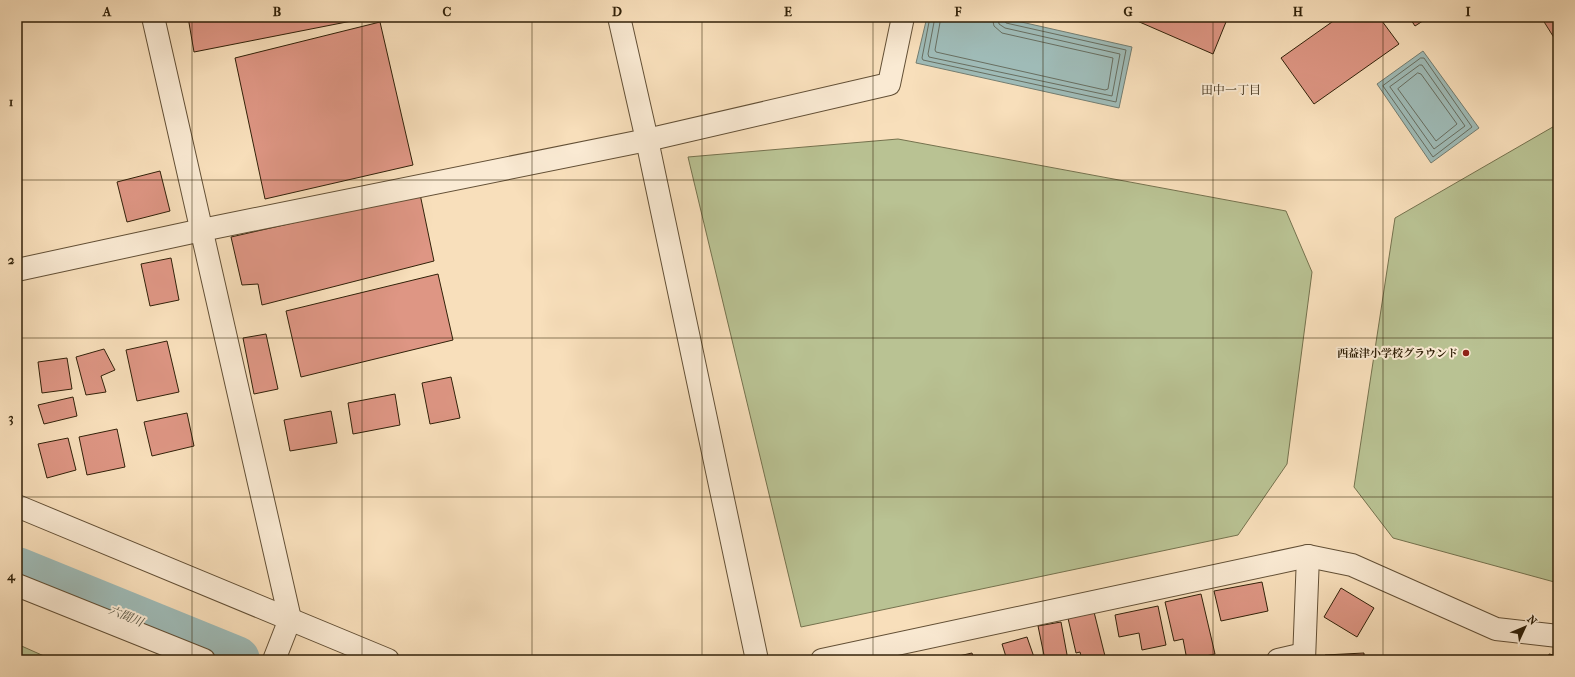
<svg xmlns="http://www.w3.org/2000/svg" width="1575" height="677" viewBox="0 0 1575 677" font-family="'IM FELL French Canon','Noto Serif JP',serif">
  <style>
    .green { fill: #b9c293; stroke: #75724e }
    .water { fill: #9fbbb7; stroke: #737d71 }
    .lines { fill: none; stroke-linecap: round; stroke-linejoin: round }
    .shore { stroke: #686e60; stroke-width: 1 }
    .river { stroke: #9fbbb7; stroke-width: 48 }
    .building { fill: #de9684; stroke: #312109 }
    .minor-casing { stroke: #635036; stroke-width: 24 }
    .minor { stroke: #faead3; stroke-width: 22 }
    .grid { fill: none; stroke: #312109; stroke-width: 1; stroke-opacity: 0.55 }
    .poi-dot { fill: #8f2418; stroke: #faead3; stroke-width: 1.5 }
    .labels { text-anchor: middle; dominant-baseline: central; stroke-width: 4; stroke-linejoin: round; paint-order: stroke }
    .poi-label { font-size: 11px; font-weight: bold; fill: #312109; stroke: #faead3; text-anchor: end }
    .neighbourhood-label { font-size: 12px; fill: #312109; stroke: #faead3 }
    .water-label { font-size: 12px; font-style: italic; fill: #524f3d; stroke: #faead3 }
    .neatline { fill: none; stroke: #312109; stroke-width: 1.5 }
    .grid-label { font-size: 13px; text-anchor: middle; font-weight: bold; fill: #312109 }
  </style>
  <rect width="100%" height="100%" fill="#f8dfbb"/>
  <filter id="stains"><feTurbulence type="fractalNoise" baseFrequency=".005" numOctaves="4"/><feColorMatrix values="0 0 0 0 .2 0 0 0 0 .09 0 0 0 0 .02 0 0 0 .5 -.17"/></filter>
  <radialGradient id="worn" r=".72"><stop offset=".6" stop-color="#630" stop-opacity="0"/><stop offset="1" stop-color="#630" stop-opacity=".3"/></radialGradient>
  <g class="green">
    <polygon points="1558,124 1558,583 1393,538 1354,487 1395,218"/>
    <polygon points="898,139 1286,211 1312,272 1287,464 1238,535 801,627 688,157"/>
    <polygon points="17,644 53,660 17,660"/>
  </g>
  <g class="water">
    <polygon points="927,17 999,17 1132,47 1119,108 916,63"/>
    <polygon points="1423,51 1479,128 1431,163 1377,84"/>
  </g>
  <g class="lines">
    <g class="shore">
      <polyline points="930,17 922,58 923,60 1116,102 1126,50 1006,23 1003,17"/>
      <polyline points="935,17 928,54 929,57 1112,96 1120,54 1005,28 999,24 998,17"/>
      <polyline points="941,17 935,50 936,52 1105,90 1108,89 1113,58 1002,33 994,26 992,17"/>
      <polygon points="1421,58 1424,58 1472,127 1433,157 1383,86"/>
      <polygon points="1420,65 1422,65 1465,126 1434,149 1390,87"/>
      <polygon points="1418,73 1421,74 1457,124 1436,141 1398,89"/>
    </g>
    <polyline class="river" points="17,571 236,660"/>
  </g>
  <g class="building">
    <polygon points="188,17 372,17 194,52"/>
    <polygon points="1128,17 1228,17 1213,54"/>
    <polygon points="1339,17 1379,17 1399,44 1314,104 1281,58"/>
    <polygon points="1409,17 1429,17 1415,26"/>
    <polygon points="1541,17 1558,17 1558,44"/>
    <polygon points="380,22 413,165 265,199 235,58"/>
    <polygon points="160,171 170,211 127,222 117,182"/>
    <polygon points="420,194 434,261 262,305 258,284 242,285 231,237"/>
    <polygon points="171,258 179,300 150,306 141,264"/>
    <polygon points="438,274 453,340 301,377 286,311"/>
    <polygon points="266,334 278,389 254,394 243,338"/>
    <polygon points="167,341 179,392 137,401 126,350"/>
    <polygon points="104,349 115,370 101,376 106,392 86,395 76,357"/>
    <polygon points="67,358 72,389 42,393 38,362"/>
    <polygon points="451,377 460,418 430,424 422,383"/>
    <polygon points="395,394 400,425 353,434 348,403"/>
    <polygon points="73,397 77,416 44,424 38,405"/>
    <polygon points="331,411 337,443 290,451 284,420"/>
    <polygon points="187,413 194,446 152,456 144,422"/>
    <polygon points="117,429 125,467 87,475 79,437"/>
    <polygon points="68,438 76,470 47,478 38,444"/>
    <polygon points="1262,582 1268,611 1221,621 1214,591"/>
    <polygon points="1341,588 1374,608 1357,637 1324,617"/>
    <polygon points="1201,594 1215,654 1187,660 1183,639 1174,641 1165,602"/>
    <polygon points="1158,606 1166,645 1142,650 1139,633 1119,637 1115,615"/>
    <polygon points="1093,608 1106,660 1082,660 1080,652 1076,653 1067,614"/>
    <polygon points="1061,622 1068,660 1045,660 1038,626"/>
    <polygon points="1027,637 1035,660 1007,660 1002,644"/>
    <polygon points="972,653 974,660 941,660"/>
    <polygon points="1364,653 1364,660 1325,660 1325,655"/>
    <polygon points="1549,654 1558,656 1558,660 1548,660"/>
  </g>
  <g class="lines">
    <defs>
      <g id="minor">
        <polyline points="153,17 290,619 274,660"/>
        <polyline points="619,17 647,140 757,660"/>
        <polyline points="17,270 202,230 647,140 889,84 903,17"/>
        <polyline points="17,506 388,660"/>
        <polyline points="17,585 204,660"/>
        <polyline points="822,660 1308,556 1352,565 1496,629 1558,636"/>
        <polyline points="1278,660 1304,654"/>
        <polyline points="1304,660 1308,556"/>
      </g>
    </defs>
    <use href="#minor" class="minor-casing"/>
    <use href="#minor" class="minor"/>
  </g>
  <path class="grid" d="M192,17V660M362,17V660M532,17V660M702,17V660M873,17V660M1043,17V660M1213,17V660M1383,17V660M17,180H1558M17,338H1558M17,497H1558"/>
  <circle class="poi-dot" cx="1466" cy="353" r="4"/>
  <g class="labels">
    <g class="poi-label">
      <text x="1458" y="353">西益津小学校グラウンド</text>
    </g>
    <g class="neighbourhood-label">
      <text x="1231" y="90">田中一丁目</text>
    </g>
    <g class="water-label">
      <text transform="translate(126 616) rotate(22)">六間川</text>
    </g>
  </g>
  <rect width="1575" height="677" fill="none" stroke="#f8dfbb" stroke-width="44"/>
  <g transform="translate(1525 627) rotate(46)" stroke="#faead3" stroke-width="3" paint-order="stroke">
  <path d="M0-3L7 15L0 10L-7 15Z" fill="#312109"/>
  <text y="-6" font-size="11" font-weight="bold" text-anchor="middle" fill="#312109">N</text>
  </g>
  <rect x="22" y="22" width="1531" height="633" class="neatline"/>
  <g class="grid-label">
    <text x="107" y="16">A</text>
    <text x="277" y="16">B</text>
    <text x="447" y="16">C</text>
    <text x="617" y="16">D</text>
    <text x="788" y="16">E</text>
    <text x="958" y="16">F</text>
    <text x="1128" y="16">G</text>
    <text x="1298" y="16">H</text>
    <text x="1468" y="16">I</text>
    <text x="11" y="106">1</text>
    <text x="11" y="264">2</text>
    <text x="11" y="422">3</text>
    <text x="11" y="580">4</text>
  </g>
  <rect width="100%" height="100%" filter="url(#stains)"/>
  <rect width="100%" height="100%" fill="url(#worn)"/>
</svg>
